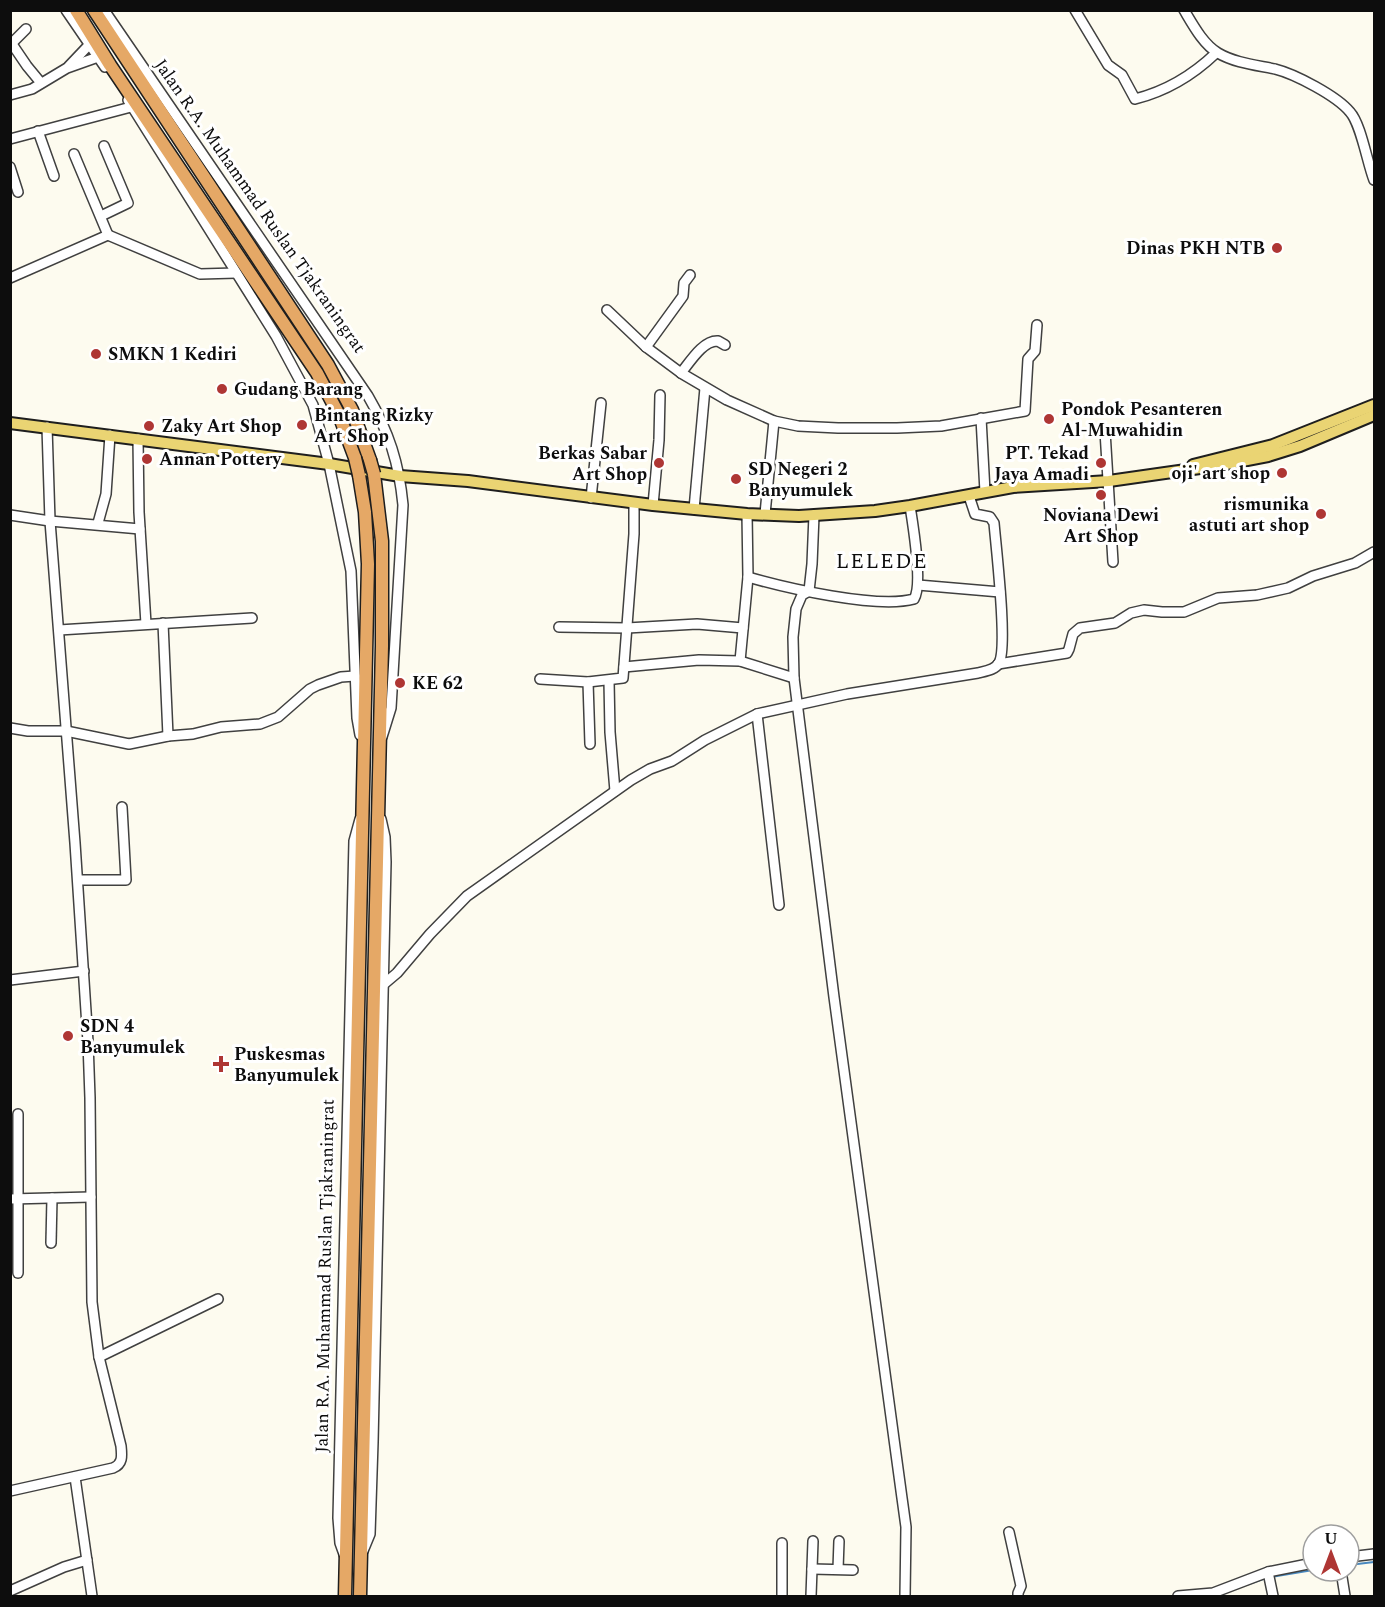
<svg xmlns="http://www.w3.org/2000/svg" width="1385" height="1607" viewBox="0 0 1385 1607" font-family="Spectral,serif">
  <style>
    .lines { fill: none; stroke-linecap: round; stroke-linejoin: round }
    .stream { stroke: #4888bf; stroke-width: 2 }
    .minor-casing { stroke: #404040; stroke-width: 12 }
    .major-casing { stroke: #1e1e1e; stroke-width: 14 }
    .highway-casing { stroke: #1e1e1e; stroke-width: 15 }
    .minor { stroke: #fff; stroke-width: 9 }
    .major { stroke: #ead473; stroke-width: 10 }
    .highway { stroke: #e5a866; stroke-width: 12 }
    .highway-bridge-casing { stroke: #1e1e1e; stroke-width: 15; stroke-linecap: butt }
    .highway-bridge { stroke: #e5a866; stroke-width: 12 }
    .poi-dot { fill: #ae3634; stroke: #fff; stroke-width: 2 }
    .labels { text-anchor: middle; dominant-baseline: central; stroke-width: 6; stroke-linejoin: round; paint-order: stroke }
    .street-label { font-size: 18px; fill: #0d0d0d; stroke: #fff }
    .poi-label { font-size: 18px; font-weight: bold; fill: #0d0d0d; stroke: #fff; text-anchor: start }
    .quarter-label { font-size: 21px; letter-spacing: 1.5px; fill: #0d0d0d; stroke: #fff }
  </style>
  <rect width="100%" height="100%" fill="#fdfbef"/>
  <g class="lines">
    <g class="stream">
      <polyline points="1349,1565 1374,1562"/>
      <polyline points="1271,1577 1313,1570"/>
      <polyline points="1246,1585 1266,1578"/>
    </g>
    <defs>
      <g id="minor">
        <polyline points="66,10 105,67"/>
        <path d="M104,10L368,396C389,432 399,463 403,505L391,708L382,737"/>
        <path d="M1075,10L1108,65L1122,75L1135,99C1167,91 1193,75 1216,53"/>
        <path d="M1184,10C1193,25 1203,44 1218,53C1235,63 1256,65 1275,69C1295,74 1337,96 1350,112C1361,124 1367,162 1374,180"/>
        <polyline points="10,41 27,66 41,83"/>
        <polyline points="10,45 26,29"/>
        <polyline points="69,66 89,45"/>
        <polyline points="10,95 32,89 67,68 98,57"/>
        <polyline points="128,100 276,336 313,405 329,464 351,571 357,718 360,735"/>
        <polyline points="38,131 54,176"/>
        <polyline points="10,139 131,107"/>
        <polyline points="74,154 108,235"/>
        <polyline points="10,167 18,192"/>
        <polyline points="101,216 128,203 104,146"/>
        <polyline points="10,278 108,235 200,274 236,273"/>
        <polyline points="607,310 646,347 681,373 727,400 774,421 798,426 838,428 897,428 941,426 1025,411 1028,359 1035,351 1037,325"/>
        <polyline points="646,347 683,296 684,283 690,275"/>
        <path d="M681,373C690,362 703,340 718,341L725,345"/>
        <polyline points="981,418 985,492"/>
        <polyline points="1105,431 1113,562"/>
        <polyline points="138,439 139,512 146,624"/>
        <polyline points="591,498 601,403"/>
        <polyline points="653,505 659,440 660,395"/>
        <polyline points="694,509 705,388"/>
        <polyline points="765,514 774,421"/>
        <polyline points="10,515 50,521 140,529"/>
        <polyline points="814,515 812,564 809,591 802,595 796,609 793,637 794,678 834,997 902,1498 906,1527 905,1596"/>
        <polyline points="98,523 106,494 110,435"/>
        <path d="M748,577C786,588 877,609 914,599C923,585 913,525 910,506"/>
        <polyline points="918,585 1000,592"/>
        <polyline points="163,623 168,736"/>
        <polyline points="559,627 627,628 697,624 743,628"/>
        <polyline points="59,630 252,618"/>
        <polyline points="740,661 748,577 747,514"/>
        <polyline points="998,664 1067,653 1069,649 1073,634 1080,628 1115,623 1131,613 1144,610 1162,612 1184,612 1218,598 1257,595 1288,588 1313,576 1355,563 1374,552"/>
        <polyline points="624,667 699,660 740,661 794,678"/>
        <polyline points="540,679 588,682 623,678 634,534 634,503"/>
        <polyline points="609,681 610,732 615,791"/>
        <polyline points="588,682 590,744"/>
        <polyline points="757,714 779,905"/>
        <polyline points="10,728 28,731 66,731 129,744 168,736 193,734 221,727 260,724 278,717 310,689 318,685 341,677 355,676"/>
        <polyline points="78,880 126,880 122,807"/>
        <polyline points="10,980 84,971"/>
        <path d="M384,984L397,973L430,934L467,896L631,780L650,769L672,761L705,740L757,714L847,694L978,673C986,671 995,670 999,663C1008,647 996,547 994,523L990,517L975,514L969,496"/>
        <polyline points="10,1199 91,1197"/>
        <polyline points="51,1243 52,1198"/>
        <polyline points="18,1273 18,1114"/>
        <polyline points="99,1357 218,1299"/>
        <polyline points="75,1477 92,1596"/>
        <path d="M10,1491L113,1468C123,1464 122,1456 121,1446L99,1357L92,1302L90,1098L88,1042L75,843L50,521L47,427"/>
        <polyline points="1009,1532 1021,1586 1018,1593 1018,1596"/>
        <polyline points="782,1543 782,1596"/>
        <polyline points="363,1551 370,1534 373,1442 386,862 385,837 381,819"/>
        <polyline points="345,1557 340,1543 338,1518 354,841 360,819"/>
        <polyline points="1349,1557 1374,1554"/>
        <polyline points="812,1569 853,1570"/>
        <polyline points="838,1569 839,1541"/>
        <polyline points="1341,1571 1345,1596"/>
        <polyline points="1268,1572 1273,1596"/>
        <polyline points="10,1591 64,1567 87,1560"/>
        <polyline points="811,1596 813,1541"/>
        <polyline points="1178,1596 1213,1593 1268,1572 1313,1563"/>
      </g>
      <g id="major">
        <polyline points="10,423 329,464 400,476 468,481 653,505 747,514 799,516 875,511 910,506 1013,487 1109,481 1221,465 1268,456 1300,446 1374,415"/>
        <polyline points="1193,465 1273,445 1374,405"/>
      </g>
      <g id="highway">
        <polyline points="76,10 110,65 317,373 339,415 355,458"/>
        <polyline points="94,10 328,365 352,410 370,460"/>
        <polyline points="345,1596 368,564 365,512 359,475"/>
        <polyline points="360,1596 382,646 382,541 374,474"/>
      </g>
    </defs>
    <use href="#minor" class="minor-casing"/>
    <use href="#major" class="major-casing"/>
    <use href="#highway" class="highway-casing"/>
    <use href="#minor" class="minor"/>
    <use href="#major" class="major"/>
    <use href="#highway" class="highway"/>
    <defs>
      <g id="highway-bridge">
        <polyline points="355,458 359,475"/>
        <polyline points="370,460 374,474"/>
      </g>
    </defs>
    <use href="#highway-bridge" class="highway-bridge-casing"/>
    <use href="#highway-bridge" class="highway-bridge"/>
  </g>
  <g class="poi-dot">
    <circle cx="1277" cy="248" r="6"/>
    <circle cx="96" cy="354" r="6"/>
    <circle cx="222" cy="389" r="6"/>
    <circle cx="1049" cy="419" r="6"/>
    <circle cx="302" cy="425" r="6"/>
    <circle cx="149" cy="426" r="6"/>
    <circle cx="147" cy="459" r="6"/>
    <circle cx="659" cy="463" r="6"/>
    <circle cx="1101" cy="463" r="6"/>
    <circle cx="1282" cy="473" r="6"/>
    <circle cx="736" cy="479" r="6"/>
    <circle cx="1101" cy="495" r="6"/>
    <circle cx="1321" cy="514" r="6"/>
    <circle cx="400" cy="683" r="6"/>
    <circle cx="68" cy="1036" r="6"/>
    <path d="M218 1055h6v6h6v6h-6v6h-6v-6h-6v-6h6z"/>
  </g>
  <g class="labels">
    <g class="street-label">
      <text transform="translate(260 206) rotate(55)">Jalan R.A. Muhammad Ruslan Tjakraningrat</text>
      <text transform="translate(325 1276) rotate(-89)">Jalan R.A. Muhammad Ruslan Tjakraningrat</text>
    </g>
    <g class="poi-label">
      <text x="1265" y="248" text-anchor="end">Dinas PKH NTB</text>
      <text x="108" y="354">SMKN 1 Kediri</text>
      <text x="234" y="389">Gudang Barang</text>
      <text x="1061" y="409">Pondok Pesanteren<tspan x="1061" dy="21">Al-Muwahidin</tspan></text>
      <text x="314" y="415">Bintang Rizky<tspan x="314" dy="21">Art Shop</tspan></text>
      <text x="161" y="426">Zaky Art Shop</text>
      <text x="647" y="453" text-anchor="end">Berkas Sabar<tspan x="647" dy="21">Art Shop</tspan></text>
      <text x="1089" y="453" text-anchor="end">PT. Tekad<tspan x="1089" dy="21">Jaya Amadi</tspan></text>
      <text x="159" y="459">Annan Pottery</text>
      <text x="748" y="469">SD Negeri 2<tspan x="748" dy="21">Banyumulek</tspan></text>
      <text x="1270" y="473" text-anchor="end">oji' art shop</text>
      <text x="1309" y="504" text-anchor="end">rismunika<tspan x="1309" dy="21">astuti art shop</tspan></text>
      <text x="1101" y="515" text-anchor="middle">Noviana Dewi<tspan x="1101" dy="21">Art Shop</tspan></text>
      <text x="412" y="683">KE 62</text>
      <text x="80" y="1026">SDN 4<tspan x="80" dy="21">Banyumulek</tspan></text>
      <text x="234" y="1054">Puskesmas<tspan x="234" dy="21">Banyumulek</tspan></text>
    </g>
    <g class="quarter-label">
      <text x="882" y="562">LELEDE</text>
    </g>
  </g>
  <rect width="1385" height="1607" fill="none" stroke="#0d0d0d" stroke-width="24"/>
  <g transform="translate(1331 1553)"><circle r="28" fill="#ffffff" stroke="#9e9e9e" stroke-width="1.5"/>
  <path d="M0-4.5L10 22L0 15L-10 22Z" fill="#ae3634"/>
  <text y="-9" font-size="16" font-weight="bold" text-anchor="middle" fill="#0d0d0d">U</text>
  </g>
</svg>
